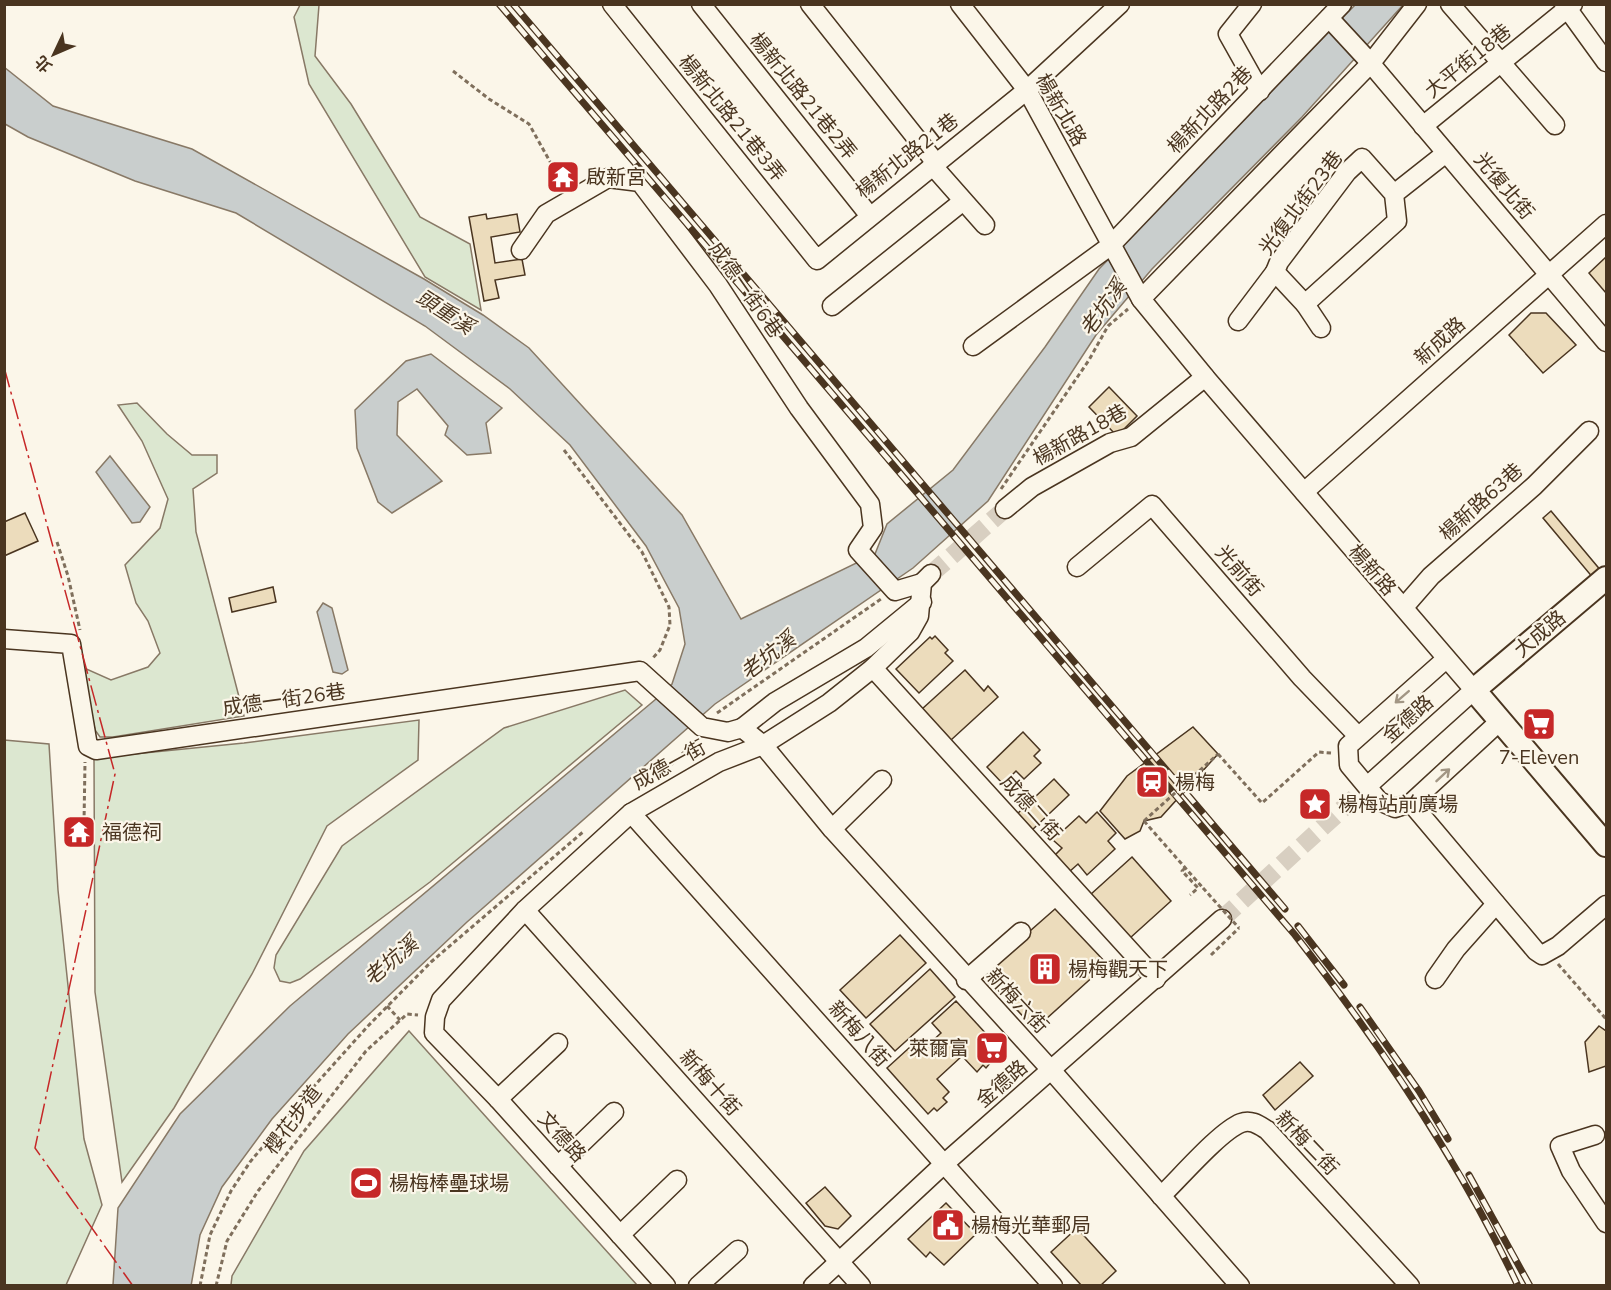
<svg xmlns="http://www.w3.org/2000/svg" width="1611" height="1290" viewBox="0 0 1611 1290" font-family="'Nunito Sans','Noto Sans TC',sans-serif">
  <style>
    .green { fill: #dce7d0; stroke: #887966; stroke-width: 1.5 }
    .water { fill: #c9cecd; stroke: #887966; stroke-width: 1.5 }
    .building { fill: #ecdcbc; stroke: #4a3520; stroke-width: 1.5 }
    .lines { fill: none; stroke-linecap: round; stroke-linejoin: round }
    .minor-tunnel { stroke: #d8cfc1; stroke-width: 18; stroke-dasharray: 18 9; stroke-linecap: butt }
    .minor-casing { stroke: #4a3520; stroke-width: 21 }
    .major-casing { stroke: #4a3520; stroke-width: 26 }
    .path { stroke: #7f6f5c; stroke-width: 3; stroke-dasharray: 4.5 3; stroke-linecap: butt }
    .minor { stroke: #fbf6e9; stroke-width: 18 }
    .major { stroke: #fbf6e9; stroke-width: 22 }
    .rail-casing { stroke: #4a3520; stroke-width: 7 }
    .rail { stroke: #fbf6e9; stroke-width: 4.5; stroke-dasharray: 14; stroke-linecap: butt }
    .path-bridge { stroke: #7f6f5c; stroke-width: 3; stroke-dasharray: 4.5 3; stroke-linecap: butt }
    .power { stroke: #c62828; stroke-width: 1.5; stroke-dasharray: 21 4.5 3 4.5; stroke-linecap: butt }
    .oneway { stroke: #a29684 }
    .labels { text-anchor: middle; dominant-baseline: central; stroke-width: 4.5; stroke-linejoin: round; paint-order: stroke }
    .street-label { font-size: 20px; fill: #4a3520; stroke: #fbf6e9 }
    .poi-label { font-size: 20px; fill: #4a3520; stroke: #fbf6e9; text-anchor: start }
    .water-label { font-size: 21px; font-style: italic; fill: #4a3520; stroke: #fbf6e9 }
  </style>
  <rect width="100%" height="100%" fill="#fbf6e9"/>
  <g class="green">
    <polygon points="300,5 319,5 315,56 351,104 420,217 470,244 481,310 425,277 309,84 294,17"/>
    <polygon points="137,403 167,434 192,455 217,455 217,473 193,489 196,532 244,716 113,737 100,737 95,730 82,667 111,680 148,667 160,653 148,621 136,603 125,565 160,528 168,499 142,441 118,405"/>
    <polygon points="625,690 642,705 430,882 300,979 290,983 280,981 274,968 276,955 342,846 504,728"/>
    <polygon points="419,720 418,760 327,826 252,974 174,1108 122,1182 95,992 94,758 244,743"/>
    <polygon points="4,740 49,744 58,890 84,1139 102,1205 66,1285 5,1285"/>
    <polygon points="409,1031 637,1285 231,1285 232,1276 304,1151"/>
  </g>
  <g class="water">
    <polygon points="1355,5 1403,5 1302,117 1152,269 1096,335 988,501 913,568 715,704 467,922 348,1034 272,1119 222,1187 200,1235 191,1286 113,1285 118,1208 180,1114 290,1006 656,699 672,684 685,644 679,608 646,546 570,445 510,389 425,326 236,213 135,181 28,137 5,124 4,67 53,106 192,149 424,279 483,315 529,348 682,515 741,619 875,554 887,524 953,470 1045,347 1099,269"/>
    <polygon points="431,354 502,408 486,423 491,453 467,455 445,435 448,426 417,389 398,402 397,435 442,481 392,513 378,502 357,448 355,410 406,361"/>
    <polygon points="110,456 150,507 140,522 132,523 96,472"/>
    <polygon points="323,603 332,608 348,670 342,674 333,672 317,612"/>
  </g>
  <g class="building">
    <polygon points="566,166 574,179 560,188 552,175"/>
    <polygon points="486,214 487,219 517,214 520,232 491,237 495,263 522,259 525,275 495,280 499,298 484,301 469,217"/>
    <polygon points="1606,257 1606,293 1589,273"/>
    <polygon points="1531,313 1546,313 1576,345 1543,373 1509,335"/>
    <polygon points="1109,387 1137,416 1117,436 1089,407"/>
    <polygon points="1551,511 1602,572 1594,579 1543,518"/>
    <polygon points="25,513 38,541 4,556 4,522"/>
    <polygon points="273,587 276,602 232,612 229,598"/>
    <polygon points="935,636 948,650 945,653 953,661 919,693 896,669 930,637 932,639"/>
    <polygon points="965,670 984,691 988,686 998,697 951,740 922,709"/>
    <polygon points="1193,727 1218,754 1161,817 1144,821 1140,831 1125,839 1100,811 1127,776"/>
    <polygon points="1023,732 1040,750 1034,756 1041,763 1024,779 1016,771 1003,784 987,767"/>
    <polygon points="1054,779 1069,795 1031,831 1016,815"/>
    <polygon points="1097,812 1116,833 1108,841 1115,849 1087,875 1078,864 1069,872 1054,856 1062,848 1053,840 1079,816 1086,823"/>
    <polygon points="86,825 88,836 73,840 71,829"/>
    <polygon points="1132,857 1171,901 1130,938 1090,895"/>
    <polygon points="1055,909 1107,964 1035,1029 982,973"/>
    <polygon points="900,935 926,963 866,1018 840,990"/>
    <polygon points="930,969 955,997 895,1051 870,1024"/>
    <polygon points="956,1001 1001,1050 986,1068 983,1065 977,1072 962,1056 937,1079 949,1092 943,1098 947,1102 937,1111 934,1108 928,1114 887,1068 909,1048 916,1056 941,1033 932,1023"/>
    <polygon points="1599,1026 1606,1031 1606,1066 1589,1072 1585,1042"/>
    <polygon points="1300,1062 1313,1076 1275,1110 1263,1095"/>
    <polygon points="825,1187 851,1216 838,1229 825,1226 806,1203"/>
    <polygon points="946,1203 976,1234 944,1265 930,1252 926,1257 908,1239"/>
    <polygon points="1077,1228 1116,1271 1100,1286 1082,1286 1051,1252"/>
  </g>
  <g class="lines">
    <g class="minor-tunnel">
      <polyline points="931,574 1005,509"/>
      <polyline points="1222,919 1373,781"/>
    </g>
    <defs>
      <g id="minor">
        <polyline points="612,4 817,260 1027,90 1120,4"/>
        <polyline points="701,4 869,215"/>
        <polyline points="810,4 936,163"/>
        <polyline points="960,4 1027,90 1141,299 1205,377 1474,690 1373,781"/>
        <polyline points="1252,4 1228,34 1260,91"/>
        <polyline points="1450,4 1555,125"/>
        <polyline points="1564,4 1606,62"/>
        <polyline points="1329,18 1366,58 1606,342"/>
        <polyline points="1423,126 1573,4"/>
        <polyline points="932,165 985,225"/>
        <polyline points="1394,194 1397,221 1305,304 1275,272 1279,262 1347,172 1362,158 1394,194 1446,153"/>
        <polyline points="521,250 546,214 608,178 640,182 718,285 799,408 870,504 873,528 858,550 895,591 922,583"/>
        <polyline points="1141,299 1371,63 1417,4"/>
        <polyline points="1305,304 1321,328"/>
        <polyline points="832,306 962,202"/>
        <polyline points="1238,321 1275,272"/>
        <polyline points="973,346 1110,246 1342,4"/>
        <polyline points="1304,492 1606,224"/>
        <polyline points="1005,509 1032,487 1110,443 1131,437 1205,377"/>
        <polyline points="1077,567 1152,505 1302,678 1358,736"/>
        <polyline points="1404,607 1431,576 1534,486 1589,431"/>
        <polyline points="4,639 71,644 88,746 96,750 640,671 702,727 728,732 742,728 763,745 832,829 1052,1071 1240,1286"/>
        <polyline points="1446,659 1348,746 1349,765 1379,801 1395,808 1411,803 1500,721"/>
        <polyline points="873,668 1156,979"/>
        <polyline points="742,728 775,702 866,648 922,602"/>
        <polyline points="1411,803 1536,951 1542,955 1558,946 1606,905"/>
        <polyline points="631,813 1053,1286"/>
        <polyline points="832,829 882,780"/>
        <polyline points="525,910 861,1286"/>
        <polyline points="1435,979 1456,949 1496,904"/>
        <polyline points="966,980 1021,932"/>
        <polyline points="498,1099 558,1043"/>
        <polyline points="1595,1135 1560,1146 1571,1171 1606,1223"/>
        <polyline points="558,1166 614,1112"/>
        <path d="M1161,1196C1179,1179 1220,1131 1241,1123C1251,1119 1259,1125 1267,1130L1410,1286"/>
        <polyline points="620,1235 677,1180"/>
        <polyline points="666,1286 498,1099 434,1033 435,1017 441,1000 525,910 631,813 719,762 763,745 829,703 873,668 910,632 919,616 922,583 931,574"/>
        <polyline points="698,1286 738,1250"/>
        <polyline points="813,1286 944,1164 1222,919"/>
      </g>
      <polyline id="major" points="1606,578 1474,690 1606,845"/>
    </defs>
    <use href="#minor" class="minor-casing"/>
    <use href="#major" class="major-casing"/>
    <g class="path">
      <polyline points="453,71 489,99 529,124 553,167 549,177 556,189"/>
      <polyline points="564,450 642,552 669,607 670,625 660,650 652,659"/>
      <polyline points="1001,489 1089,360 1108,326 1128,309"/>
      <polyline points="57,542 68,576 80,630"/>
      <polyline points="717,713 881,599"/>
      <polyline points="1218,754 1262,803 1319,752 1331,753"/>
      <polyline points="647,782 673,763 694,742"/>
      <polyline points="1144,821 1203,888"/>
      <polyline points="84,823 85,762"/>
      <polyline points="1185,868 1182,871 1198,888 1190,895"/>
      <polyline points="1211,955 1239,928"/>
      <polyline points="1558,964 1606,1019"/>
      <polyline points="387,1006 400,1020"/>
      <polyline points="200,1286 210,1235 231,1191 250,1162 307,1094 368,1026 431,962 583,832"/>
      <polyline points="216,1286 227,1241 258,1191 366,1051 407,1014 418,1015"/>
    </g>
    <use href="#minor" class="minor"/>
    <use href="#major" class="major"/>
    <defs>
      <g id="rail">
        <path d="M499,4L1295,935C1380,1044 1459,1160 1518,1286"/>
        <polyline points="513,4 1285,909"/>
        <polyline points="1298,926 1344,985"/>
        <polyline points="1360,1007 1419,1091 1448,1139"/>
        <polyline points="1469,1175 1530,1286"/>
      </g>
    </defs>
    <use href="#rail" class="rail-casing"/>
    <use href="#rail" class="rail"/>
    <g class="path-bridge">
      <polyline points="1144,821 1218,754"/>
      <polyline points="1203,888 1239,928"/>
    </g>
    <polyline class="power" points="4,367 115,774 35,1148 133,1286"/>
  </g>
  <defs><path id="oneway-shaft" d="M-6 0H5M1.5-3L5.5 0L1.5 3" fill="none" stroke-width="1.6" stroke-linecap="round" stroke-linejoin="round" transform="scale(1.5)"/></defs>
  <g class="oneway">
    <use href="#oneway-shaft" transform="translate(1402 697) rotate(139)"/>
    <use href="#oneway-shaft" transform="translate(1443 775) rotate(-43)"/>
  </g>
  <defs>
    <symbol id="temple-square" viewBox="-11 -11 22 22"><rect x="-9" y="-9" width="18" height="18" rx="4" fill="#c62828" stroke="#fbf6e9"/><path d="M0-6L5-2H3V0L6.5 2.5H4V6H1.5V3h-3V6H-4V2.5H-6.5L-3 0V-2H-5Z" fill="#fff"/></symbol>
    <symbol id="supermarket-square" viewBox="-11 -11 22 22"><rect x="-9" y="-9" width="18" height="18" rx="4" fill="#c62828" stroke="#fbf6e9"/><path d="M-6-5.5h2.5l.6 2H6L4.5 2H-2.5L-4.4-4H-6ZM-1.5 3.2a1.3 1.3 0 1 0 .1 0ZM3 3.2a1.3 1.3 0 1 0 .1 0Z" fill="#fff"/></symbol>
    <symbol id="station-square" viewBox="-11 -11 22 22"><rect x="-9" y="-9" width="18" height="18" rx="4" fill="#c62828" stroke="#fbf6e9"/><path d="M-3-6H3Q5-6 5-4V2Q5 4 3 4L4.5 6H3L1.5 4h-3L-3 6H-4.5L-3 4Q-5 4-5 2V-4Q-5-6-3-6ZM-3.5-4v3h7v-3ZM-3.5 1v1.5H-2V1ZM2 1v1.5H3.5V1Z" fill="#fff"/></symbol>
    <symbol id="sight-square" viewBox="-11 -11 22 22"><rect x="-9" y="-9" width="18" height="18" rx="4" fill="#c62828" stroke="#fbf6e9"/><path d="M0-6L1.8-2.2L6-1.7L2.9 1.2L3.7 5.4L0 3.3L-3.7 5.4L-2.9 1.2L-6-1.7L-1.8-2.2Z" fill="#fff"/></symbol>
    <symbol id="building-square" viewBox="-11 -11 22 22"><rect x="-9" y="-9" width="18" height="18" rx="4" fill="#c62828" stroke="#fbf6e9"/><path d="M-4-6H4V6H1V3H-1V6H-4ZM-2.5-4.3h1.7v1.8h-1.7ZM.8-4.3h1.7v1.8H.8ZM-2.5-1h1.7V.8h-1.7ZM.8-1h1.7V.8H.8Z" fill="#fff"/></symbol>
    <symbol id="stadium-square" viewBox="-11 -11 22 22"><rect x="-9" y="-9" width="18" height="18" rx="4" fill="#c62828" stroke="#fbf6e9"/><path d="M0-5a6.5 5 0 1 0 0 10a6.5 5 0 1 0 0-10ZM-3.5-1.8h7v3.6h-7Z" fill="#fff"/></symbol>
    <symbol id="civic-square" viewBox="-11 -11 22 22"><rect x="-9" y="-9" width="18" height="18" rx="4" fill="#c62828" stroke="#fbf6e9"/><path d="M-.6-6.5H3V-4.5H.6V-3L4-1V1h2V6H-6V1h2V-1L-.6-3ZM-1.2 2.5V6h2.4V2.5Z" fill="#fff"/></symbol>
  </defs>
  <g fill-rule="evenodd">
    <use href="#temple-square" x="544" y="158" width="38" height="38"/>
    <use href="#supermarket-square" x="1520" y="705" width="38" height="38"/>
    <use href="#station-square" x="1133" y="763" width="38" height="38"/>
    <use href="#sight-square" x="1296" y="785" width="38" height="38"/>
    <use href="#temple-square" x="60" y="813" width="38" height="38"/>
    <use href="#building-square" x="1026" y="950" width="38" height="38"/>
    <use href="#supermarket-square" x="973" y="1029" width="38" height="38"/>
    <use href="#stadium-square" x="347" y="1164" width="38" height="38"/>
    <use href="#civic-square" x="929" y="1206" width="38" height="38"/>
  </g>
  <g class="labels">
    <g class="street-label">
      <text transform="translate(1468 61) rotate(-39)">大平街18巷</text>
      <text transform="translate(803 96) rotate(51)">楊新北路21巷2弄</text>
      <text transform="translate(1061 110) rotate(60)">楊新北路</text>
      <text transform="translate(1210 110) rotate(-46)">楊新北路2巷</text>
      <text transform="translate(732 118) rotate(51)">楊新北路21巷3弄</text>
      <text transform="translate(907 156) rotate(-38)">楊新北路21巷</text>
      <text transform="translate(1504 186) rotate(50)">光復北街</text>
      <text transform="translate(1301 203) rotate(-53)">光復北街23巷</text>
      <text transform="translate(746 290) rotate(55)">成德一街6巷</text>
      <text transform="translate(1440 341) rotate(-42)">新成路</text>
      <text transform="translate(1080 435) rotate(-29)">楊新路18巷</text>
      <text transform="translate(1481 502) rotate(-42)">楊新路63巷</text>
      <text transform="translate(1372 570) rotate(49)">楊新路</text>
      <text transform="translate(1239 571) rotate(49)">光前街</text>
      <text transform="translate(1540 634) rotate(-40)">大成路</text>
      <text transform="translate(284 700) rotate(-8)">成德一街26巷</text>
      <text transform="translate(1408 719) rotate(-42)">金德路</text>
      <text transform="translate(669 765) rotate(-29)">成德一街</text>
      <text transform="translate(1031 808) rotate(48)">成德二街</text>
      <text transform="translate(1017 1001) rotate(47)">新梅六街</text>
      <text transform="translate(859 1034) rotate(48)">新梅八街</text>
      <text transform="translate(710 1083) rotate(48)">新梅十街</text>
      <text transform="translate(1002 1084) rotate(-41)">金德路</text>
      <text transform="translate(293 1120) rotate(-53)">櫻花步道</text>
      <text transform="translate(562 1137) rotate(48)">文德路</text>
      <text transform="translate(1307 1143) rotate(46)">新梅二街</text>
    </g>
    <g class="poi-label">
      <text x="586" y="177">啟新宮</text>
      <text x="1539" y="757" text-anchor="middle">7-Eleven</text>
      <text x="1175" y="782">楊梅</text>
      <text x="1338" y="804">楊梅站前廣場</text>
      <text x="102" y="832">福德祠</text>
      <text x="1068" y="969">楊梅觀天下</text>
      <text x="969" y="1048" text-anchor="end">萊爾富</text>
      <text x="389" y="1183">楊梅棒壘球場</text>
      <text x="971" y="1225">楊梅光華郵局</text>
    </g>
    <g class="water-label">
      <text transform="translate(1103 308) rotate(-54)">老坑溪</text>
      <text transform="translate(445 312) rotate(33)">頭重溪</text>
      <text transform="translate(768 656) rotate(-38)">老坑溪</text>
      <text transform="translate(391 961) rotate(-40)">老坑溪</text>
    </g>
  </g>
  <rect width="1611" height="1290" fill="none" stroke="#4a3520" stroke-width="12"/>
  <g transform="translate(54 54) rotate(226)" stroke="#fbf6e9" stroke-width="4.5" paint-order="stroke">
  <path d="M0-4.5L10 22L0 15L-10 22Z" fill="#4a3520"/>
  <text y="-9" font-size="16" font-weight="bold" text-anchor="middle" fill="#4a3520">北</text>
  </g>
</svg>
